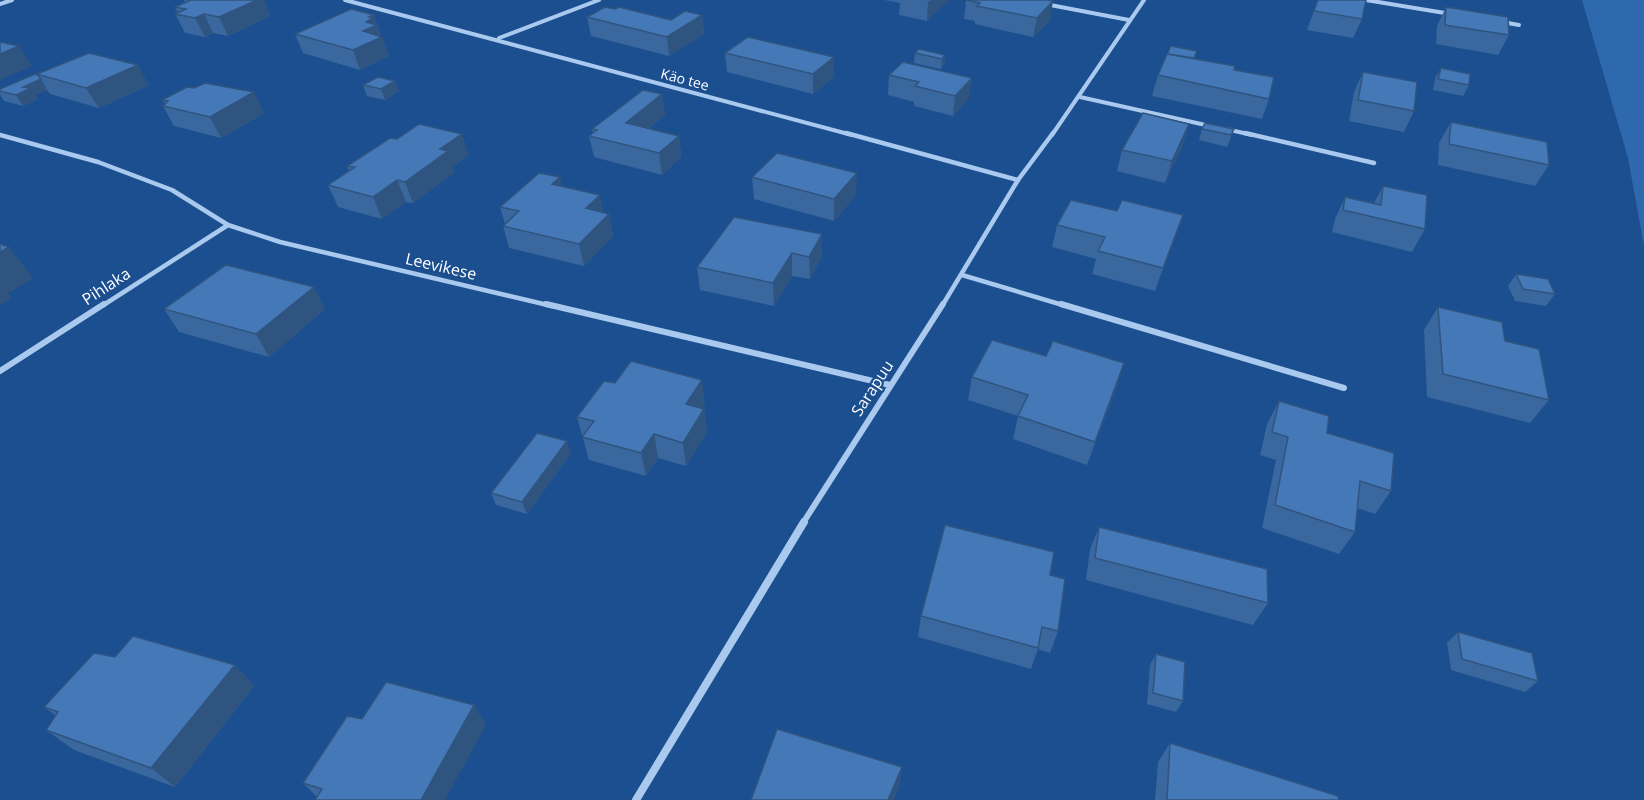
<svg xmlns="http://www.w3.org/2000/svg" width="1644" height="800" viewBox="0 0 1644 800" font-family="'Open Sans',sans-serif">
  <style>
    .green { fill: #2e69ad }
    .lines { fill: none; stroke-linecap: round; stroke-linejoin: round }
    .street-far3 { stroke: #a9c9ee; stroke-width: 4 }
    .street-far2 { stroke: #a9c9ee; stroke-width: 4.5 }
    .street-far1 { stroke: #a9c9ee; stroke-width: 6 }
    .street { stroke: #a9c9ee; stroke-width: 8 }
    .wall { fill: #3a679d }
    .shaded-wall { fill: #305480 }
    .building { fill: #4478b7; stroke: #305480; stroke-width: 1.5 }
    .labels { text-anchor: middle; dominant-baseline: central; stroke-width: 4.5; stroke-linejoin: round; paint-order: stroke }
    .far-street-label { font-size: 14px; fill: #fff; stroke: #1b4f8f }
    .street-label { font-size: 16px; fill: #fff; stroke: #1b4f8f }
  </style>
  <rect width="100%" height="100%" fill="#1b4f8f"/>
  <polygon class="green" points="1582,0 1644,0 1644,246 1628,158"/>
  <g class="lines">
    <g class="street-far3">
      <polyline points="345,0 852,135"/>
      <polyline points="1366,0 1451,14"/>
      <polyline points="0,4 12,0"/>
      <polyline points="1045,4 1129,20"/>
      <polyline points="1502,22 1519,25"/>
      <polyline points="499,38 599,0"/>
      <polyline points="1080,97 1210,126"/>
      <polyline points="1226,129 1252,135"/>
      <polyline points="1052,135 1144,0"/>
    </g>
    <g class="street-far2">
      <polyline points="846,133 1018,180"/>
      <polyline points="1245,133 1374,163"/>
      <polyline points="0,135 98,162 172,190 228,225 280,242 552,306"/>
      <polyline points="962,275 1066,306"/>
      <polyline points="102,306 228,225"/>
      <polyline points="942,306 1018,180 1053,133"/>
    </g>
    <g class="street-far1">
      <polyline points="546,304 890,385"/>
      <polyline points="1061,304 1344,388"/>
      <polyline points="0,371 104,304"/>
      <polyline points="803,523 943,304"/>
    </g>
    <polyline class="street" points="636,800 804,522"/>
  </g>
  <g class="wall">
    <polygon points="184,0 264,0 270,16 228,36 213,33 205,37 185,33 175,14 178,13 175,7 185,3"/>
    <polygon points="884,0 949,0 927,21 899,15 900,3"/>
    <polygon points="966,0 1050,20 1033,37 975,24 975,21 964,19"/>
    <polygon points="1318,0 1366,0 1362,19 1353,38 1307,30"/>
    <polygon points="1446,7 1509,35 1498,55 1436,44 1437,26"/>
    <polygon points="374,15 381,36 382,37 389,56 360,70 303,53 295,34"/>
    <polygon points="702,15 704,34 669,56 591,36 587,17 671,20"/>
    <polygon points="725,53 834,57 834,77 813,94 727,72"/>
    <polygon points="915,53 945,55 944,65 941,69 914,63"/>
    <polygon points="1195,59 1234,70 1269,99 1262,119 1152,96 1158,75"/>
    <polygon points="903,62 969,98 953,116 914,106 914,102 888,95 889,75"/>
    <polygon points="1441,68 1469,85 1463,96 1433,90 1435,78"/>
    <polygon points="1363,72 1414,111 1404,132 1349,121 1354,92"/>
    <polygon points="35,74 149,85 99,108 50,94 47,90 35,95 38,99 23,106 4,101 0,94 0,89"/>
    <polygon points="395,81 399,91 385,100 367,96 363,85"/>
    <polygon points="662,94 665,115 648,129 679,136 681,157 662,175 594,157 589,136 593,133 592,129"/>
    <polygon points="162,100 264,113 221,138 174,126 163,106 165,104"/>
    <polygon points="1451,122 1549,165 1535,186 1438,165 1439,143"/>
    <polygon points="1202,129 1234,129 1227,147 1199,140"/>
    <polygon points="462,134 468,155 453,167 455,172 413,203 406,202 382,219 338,207 328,185 349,171 347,166 397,139"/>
    <polygon points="1183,145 1165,183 1117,171 1122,150"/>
    <polygon points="752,177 856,195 834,221 754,199"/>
    <polygon points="1383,186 1425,229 1412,252 1332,232 1335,219 1345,197 1374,203"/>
    <polygon points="562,187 603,212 609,214 613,236 584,266 509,248 503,226 505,224 500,207"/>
    <polygon points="1117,211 1183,215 1155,291 1092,274 1096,259 1052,247 1057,225"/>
    <polygon points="734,217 822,256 810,279 792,276 774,306 700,290 697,267"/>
    <polygon points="1516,274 1555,294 1546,306 1515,301 1508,286"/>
    <polygon points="1438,307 1505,341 1549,400 1530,423 1427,397 1424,330"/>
    <polygon points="164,309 325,309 269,357 179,332"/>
    <polygon points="1046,356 1124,363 1117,386 1087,465 1013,439 1018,416 968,400 972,377"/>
    <polygon points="1279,401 1327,433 1391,491 1375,514 1357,508 1355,532 1339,554 1262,528 1276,460 1260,455 1267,424"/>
    <polygon points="705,403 702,408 704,409 707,432 686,466 658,458 646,476 589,460 577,417"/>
    <polygon points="571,453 527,514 496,505 491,493"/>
    <polygon points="1099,527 1268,603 1253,625 1086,580 1090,549"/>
    <polygon points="1050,575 1058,631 1050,653 1038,649 1031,669 918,637 921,616"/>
    <polygon points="1458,632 1538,681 1525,692 1451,670 1447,643"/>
    <polygon points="1156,654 1183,701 1176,712 1147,704 1150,665"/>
    <polygon points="115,657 235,665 254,686 175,787 74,750 46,730 56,716 44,707"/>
    <polygon points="362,719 486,725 317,797 303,783"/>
    <polygon points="1170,743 1339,800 1155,800 1158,762"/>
  </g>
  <g class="shaded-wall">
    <polygon points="257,0 264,0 270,16 228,36 219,17"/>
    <polygon points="931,0 949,0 927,21 928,2"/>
    <polygon points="1053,1 1050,20 1033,37 1037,18"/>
    <polygon points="204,14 213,33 205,37 195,18"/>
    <polygon points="374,15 381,37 382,37 389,56 360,70 353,50 366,22 369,17"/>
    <polygon points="702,15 704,34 669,56 667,37"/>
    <polygon points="19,46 32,66 0,80 0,54"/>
    <polygon points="945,55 944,65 941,69 942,59"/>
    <polygon points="834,57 834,77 813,94 813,74"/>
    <polygon points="138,65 149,85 99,108 86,88"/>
    <polygon points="972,78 969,98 953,116 955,96"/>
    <polygon points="41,79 47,90 35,95 38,99 23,106 16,95 23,87"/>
    <polygon points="395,81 399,91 385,100 381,89"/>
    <polygon points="254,92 264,113 221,138 210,117"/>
    <polygon points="662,94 665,115 629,144 626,123"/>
    <polygon points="1189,124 1183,145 1165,183 1172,161"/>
    <polygon points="462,134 468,155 453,167 455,172 413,203 405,182 440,149"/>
    <polygon points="679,136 681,157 662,175 659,153"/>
    <polygon points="857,173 856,195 834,221 834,199"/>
    <polygon points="560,177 565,199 552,184"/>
    <polygon points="397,180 406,202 382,219 373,197"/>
    <polygon points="600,195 604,217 586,208"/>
    <polygon points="609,214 613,236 584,266 579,244"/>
    <polygon points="1183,215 1176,237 1155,291 1163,268"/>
    <polygon points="822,234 822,256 810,279 809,257"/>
    <polygon points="9,247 33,278 8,293 12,298 0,305 0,252"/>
    <polygon points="792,253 792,276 774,306 773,283"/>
    <polygon points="314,287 325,309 269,357 256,334"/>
    <polygon points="1124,363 1117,386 1087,465 1095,442"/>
    <polygon points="702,380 705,403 690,427 686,404"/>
    <polygon points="704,409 707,432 686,466 683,443"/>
    <polygon points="654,434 658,458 646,476 641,453"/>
    <polygon points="567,441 571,453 527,514 522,502"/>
    <polygon points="235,665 254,686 175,787 151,768"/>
    <polygon points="474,705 486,725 445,800 421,800"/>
    <polygon points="902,767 900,786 894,800 888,800"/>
  </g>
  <g class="building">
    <polygon points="191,0 257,0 219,17 204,14 195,18 175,14 186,9 175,7"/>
    <polygon points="966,0 1047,0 1053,1 1037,18 977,6 980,3"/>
    <polygon points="1318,0 1366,0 1362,19 1314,11"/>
    <polygon points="605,7 615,9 619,7 671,20 685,11 702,15 667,37 587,17"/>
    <polygon points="1446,7 1508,17 1509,35 1445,25"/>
    <polygon points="351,9 374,15 369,17 373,18 366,22 377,25 363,31 382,37 353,50 295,34"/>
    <polygon points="748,37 834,57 813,74 725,53"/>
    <polygon points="0,42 19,46 0,54"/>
    <polygon points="1171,46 1197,51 1194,58 1167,54"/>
    <polygon points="919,49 945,55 942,59 915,53"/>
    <polygon points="89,53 138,65 86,88 37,74"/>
    <polygon points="1167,54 1235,66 1234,70 1274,77 1269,99 1158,75"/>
    <polygon points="903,62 972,78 955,96 915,86 919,82 889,75"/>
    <polygon points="1441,68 1470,74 1469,85 1438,79"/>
    <polygon points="1363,72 1417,82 1414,111 1358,100"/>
    <polygon points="35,74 38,75 41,79 23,87 31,88 16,95 0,91 0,89"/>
    <polygon points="378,77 395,81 381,89 363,85"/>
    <polygon points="205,83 254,92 210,117 163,106 168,101 162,100 187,87 194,88"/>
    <polygon points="643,90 662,94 626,123 679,136 659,153 589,136 597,130 592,129"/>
    <polygon points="1143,113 1189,124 1172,161 1122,150"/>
    <polygon points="1451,122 1547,142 1549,165 1449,144"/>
    <polygon points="1205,123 1234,129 1231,135 1202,129"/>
    <polygon points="419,124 462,134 440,149 448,151 405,182 397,180 373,197 328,185 355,167 347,166 390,138 397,139"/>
    <polygon points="777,153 857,173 834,199 752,177"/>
    <polygon points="539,173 560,177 552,184 600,195 586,208 609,214 579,244 503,226 519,211 500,207"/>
    <polygon points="1383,186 1427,195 1425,229 1343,210 1345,197 1381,205"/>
    <polygon points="1071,200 1117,211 1122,200 1183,215 1163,268 1098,251 1105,237 1057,225"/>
    <polygon points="734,217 822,234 809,257 792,253 773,283 697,267"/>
    <polygon points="0,244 9,247 0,252"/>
    <polygon points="226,265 314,287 256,334 164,309"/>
    <polygon points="1516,274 1548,279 1555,294 1523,289"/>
    <polygon points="1438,307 1502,322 1505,341 1539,349 1549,400 1443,374"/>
    <polygon points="992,340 1046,356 1053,341 1124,363 1095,442 1018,416 1028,395 972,377"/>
    <polygon points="631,361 702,380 686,404 704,409 683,443 654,434 641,453 582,437 594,421 577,417 604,381 615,383"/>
    <polygon points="1279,401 1329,416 1327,433 1394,453 1391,491 1360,481 1355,532 1275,505 1288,437 1272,432"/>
    <polygon points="537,433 567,441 522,502 491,493"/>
    <polygon points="945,525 1054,552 1050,575 1065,579 1058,631 1042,627 1038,648 921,616"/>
    <polygon points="1099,527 1267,569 1268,603 1095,558"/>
    <polygon points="1458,632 1532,653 1538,681 1462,659"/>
    <polygon points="133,636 235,665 151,768 46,730 58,712 44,707 94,653 115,657"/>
    <polygon points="1156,654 1185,662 1183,701 1153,693"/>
    <polygon points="386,682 474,705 421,800 315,800 322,789 303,783 347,716 362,719"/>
    <polygon points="777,729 902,767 888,800 751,800"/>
    <polygon points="1170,743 1338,796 1339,800 1167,800"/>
  </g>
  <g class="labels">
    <g class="far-street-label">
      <text transform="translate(685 79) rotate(15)">Käo tee</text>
    </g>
    <g class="street-label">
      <text transform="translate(441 266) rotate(13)">Leevikese</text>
      <text transform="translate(106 286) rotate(-33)">Pihlaka</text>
      <text transform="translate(872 388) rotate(-57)">Sarapuu</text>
    </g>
  </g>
</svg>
